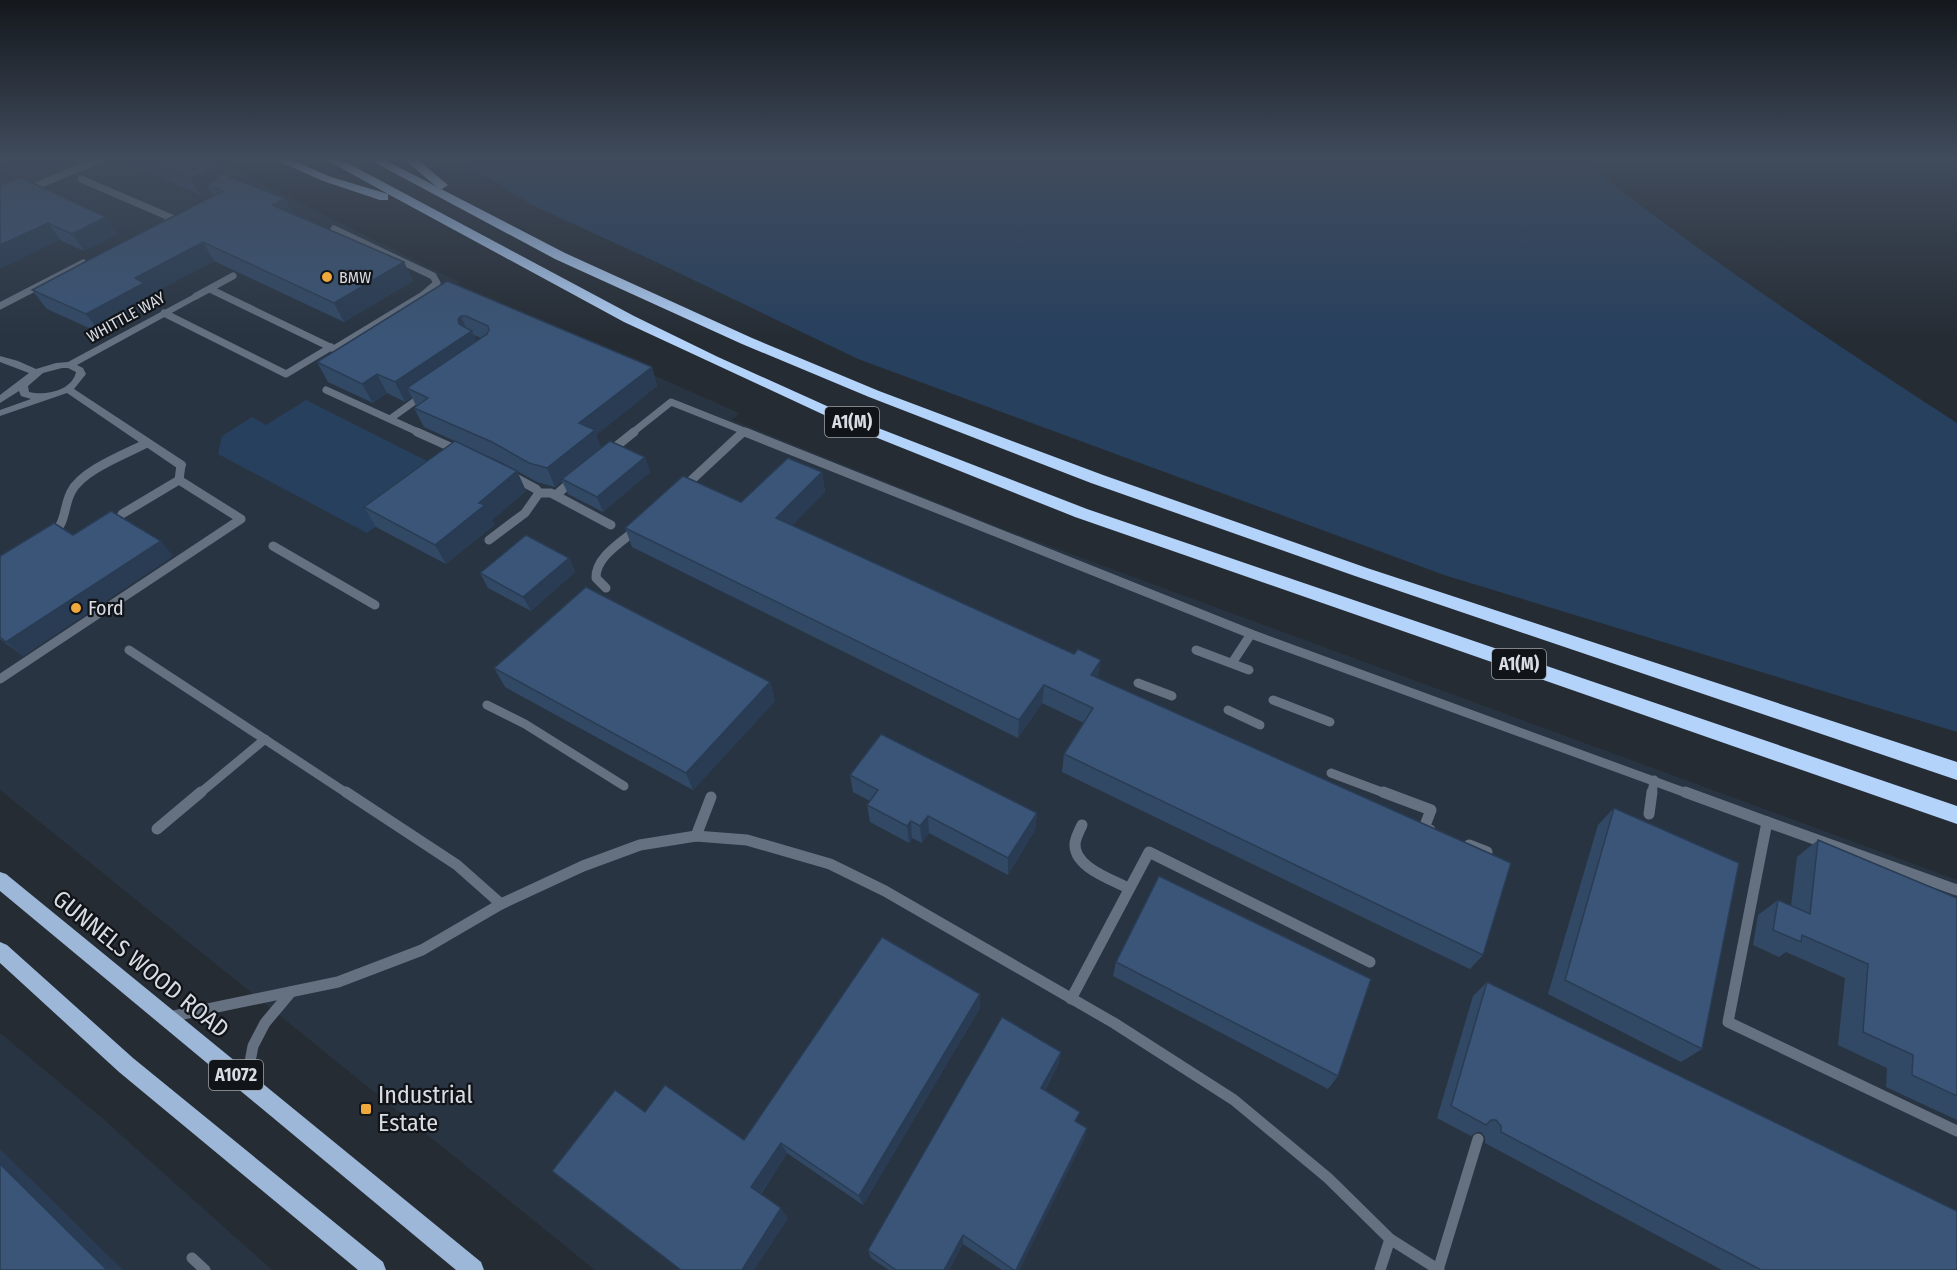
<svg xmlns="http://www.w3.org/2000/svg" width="1957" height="1270" viewBox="0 0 1957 1270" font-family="'Fira Sans Condensed',sans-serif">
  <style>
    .built { fill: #293442 }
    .green { fill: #27405e }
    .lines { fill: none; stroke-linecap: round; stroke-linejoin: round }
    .service-far2 { stroke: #657181; stroke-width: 7 }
    .service-far1 { stroke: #657181; stroke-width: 9 }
    .service { stroke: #657181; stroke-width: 11 }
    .minor { fill: #657181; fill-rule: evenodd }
    .primary { fill: #9db7d8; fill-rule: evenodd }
    .motorway { fill: #b4d3fa; fill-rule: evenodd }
    .wall { fill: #324966; fill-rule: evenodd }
    .shaded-wall { fill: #293c53 }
    .building { fill: #3a5577; stroke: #293c53; stroke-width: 1.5 }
    .poi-dot { fill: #eea83c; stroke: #111418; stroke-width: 2 }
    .labels { text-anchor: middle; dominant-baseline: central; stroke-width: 4.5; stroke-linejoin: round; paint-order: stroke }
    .far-poi-label { font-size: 16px; fill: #d9dde3; stroke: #111418; text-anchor: start }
    .far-street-label { font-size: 16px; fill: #d9dde3; stroke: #111418 }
    .shield { fill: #111418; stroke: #9da1a6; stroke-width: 1.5 }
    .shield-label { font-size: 18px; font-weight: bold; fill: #d9dde3 }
    .poi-label { font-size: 20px; fill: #d9dde3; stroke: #111418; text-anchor: start }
    .near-street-label { font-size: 24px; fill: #d9dde3; stroke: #111418 }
    .near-poi-label { font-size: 24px; fill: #d9dde3; stroke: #111418; text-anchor: start }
  </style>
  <rect width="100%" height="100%" fill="#252c34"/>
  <g class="built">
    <polygon points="0,160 214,160 459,282 454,287 739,413 732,420 1006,530 1957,880 1957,1270 595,1270 0,790"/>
    <polygon points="0,1033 102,1118 272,1270 0,1270"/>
  </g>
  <g class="green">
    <path d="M458,160H1582C1701,255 1829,340 1957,423V732L1444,575L858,359L654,261L532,205Z"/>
    <polygon points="306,400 449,472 367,533 218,454 222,436 252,417 266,425"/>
  </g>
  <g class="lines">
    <g class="service-far2">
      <polyline points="81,179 174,219 166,223"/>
      <polyline points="29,189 98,160"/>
      <polyline points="210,289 334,349 423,295 437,283 433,276 334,229"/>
      <polyline points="196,296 233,276"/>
      <polyline points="0,306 83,263"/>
      <polyline points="164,313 286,374 331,347"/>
      <polyline points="326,390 420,433"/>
      <polyline points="390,419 422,396"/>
      <polyline points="632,433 671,402 749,433"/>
    </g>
    <g class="service-far1">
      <polyline points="417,432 457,450"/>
      <polyline points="745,432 1251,634 1689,794"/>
      <polyline points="609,452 634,432"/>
      <polyline points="510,475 536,489 539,493 551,493 611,525"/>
      <polyline points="683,488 743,432"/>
      <polyline points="556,495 572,481"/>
      <polyline points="122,514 179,480 181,465"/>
      <path d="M53,535C67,520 63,508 71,492C82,470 126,454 147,443"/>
      <polyline points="489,540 525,513 539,493"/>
      <polyline points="273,546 375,605"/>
      <path d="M606,588L596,578C595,557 623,541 637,529"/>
      <polyline points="129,650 348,794"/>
      <polyline points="1196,650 1249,670"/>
      <polyline points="1232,663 1251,634"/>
      <polyline points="0,679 241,519 179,480"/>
      <polyline points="1138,683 1172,696"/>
      <polyline points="1273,700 1330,722"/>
      <polyline points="487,705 525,724 624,786"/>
      <polyline points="1228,710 1260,725"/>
      <polyline points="1331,773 1387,794"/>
      <polyline points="199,794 265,739"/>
      <polyline points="1652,794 1654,780"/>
    </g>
    <g class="service">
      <polyline points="346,792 457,865 501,904"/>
      <polyline points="1383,792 1431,810 1424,828 1430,830"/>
      <polyline points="1685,792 1767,822"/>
      <polyline points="1649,814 1652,792"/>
      <path d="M1082,825C1079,831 1076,837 1075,843C1073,867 1111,879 1128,888"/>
      <polyline points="157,829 201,792"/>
      <polyline points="696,836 711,797"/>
      <polyline points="1469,845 1487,852"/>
      <polyline points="1957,890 1767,822 1728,1022 1957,1131"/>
      <polyline points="1071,999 1149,852 1370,962"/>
      <polyline points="169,1017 338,982 422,950 501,904 583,866 640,845 696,836 747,840 830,864 885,891 1114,1023 1234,1100 1328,1178 1390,1239 1439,1270"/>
      <polyline points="246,1083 253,1046 265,1023 291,992"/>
      <polyline points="192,1258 205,1270"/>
      <polyline points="1380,1270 1390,1239"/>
      <polyline points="1438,1270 1478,1139"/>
    </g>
    <path class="minor" d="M196,293L199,294V298L77,365L83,368L86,374L74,389L185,462L186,465L185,468H177L67,393L0,416V410L31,399L21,396L19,391L0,403V395L29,373L0,362V356L18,361L36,369L56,363L68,362ZM62,368H68L76,372C72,391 45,396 29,392L28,386L43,373Z"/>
    <g class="primary">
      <polygon points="0,872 6,874 481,1262 484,1270 456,1270 0,891"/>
      <polygon points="0,942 7,945 133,1058 383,1262 386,1270 358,1270 119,1072 0,963"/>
    </g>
    <g class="motorway">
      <polygon points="276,160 292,160 331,177 388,194 327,160 342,160 634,316 718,357 860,421 1087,509 1957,806 1957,824 1075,517 850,427 624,322 388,194 388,200 380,200 323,181"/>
      <polygon points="370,160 385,160 565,253 752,338 879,391 1103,475 1367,568 1957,762 1957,780 1355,576 1091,483 869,397 742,344 555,259"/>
      <polygon points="405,160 418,160 448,185 442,189 438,188"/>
    </g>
  </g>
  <g class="wall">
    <polygon points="0,160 68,160 24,179 118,234 84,251 60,240"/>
    <polygon points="120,160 208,160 219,164 225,175 285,199 294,214 404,262 413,281 344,322 214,261 152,294 157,301 100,333 47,309 32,290 214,196 211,192 207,195 206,192 200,195"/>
    <path d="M447,281L652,367L657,386L596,435L601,448L645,457L650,472L603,512L568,494L562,481L555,487L537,482L501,462L469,448L517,471L526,491L492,520L494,525L446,564L376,527L364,507L455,441L424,427L414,408L416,406L412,397L405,402L387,393L373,403L328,382L317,362ZM474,335L481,338L477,341Z"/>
    <polygon points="822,472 825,492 792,525 1098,678 1483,955 1470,969 1062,772 1064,754 1084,723 1042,703 1018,738 632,547 625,528 741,502"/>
    <polygon points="73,535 173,556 23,656 0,639 0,556"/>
    <polygon points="569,558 575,572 531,611 488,588 480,573"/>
    <polygon points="494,668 770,682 775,701 693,790 505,687"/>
    <polygon points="850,775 1037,813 1035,830 1008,875 929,833 922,843 912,838 909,843 870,822 867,805 870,801 853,792"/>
    <polygon points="1614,808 1702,1049 1681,1062 1548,994 1598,825"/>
    <polygon points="1818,840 1957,898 1957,1120 1886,1087 1887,1068 1838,1045 1845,978 1786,952 1779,957 1753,945 1758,915 1778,900 1791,906 1797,857"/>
    <polygon points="1116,962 1338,1076 1328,1089 1113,976"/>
    <polygon points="1487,982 1957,1270 1722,1270 1485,1143 1485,1137 1481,1132 1477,1132 1471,1136 1437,1118 1473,996"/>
    <polygon points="980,1008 863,1205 787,1153 761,1194 788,1218 754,1270 681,1270 744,1140"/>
    <polygon points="1061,1052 1058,1065 1045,1090 1077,1122 1087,1128 1084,1139 1019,1270 1002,1270 963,1244 949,1270 889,1270 871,1258 868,1250"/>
  </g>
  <g class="shaded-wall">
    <polygon points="16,160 68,160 15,182 0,197 0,167"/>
    <polygon points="219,164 228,181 207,184 211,192 207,195 206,192 200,195 190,178"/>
    <polygon points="285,199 295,217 272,205"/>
    <polygon points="106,217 118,234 84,251 72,234"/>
    <polygon points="48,223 60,240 0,269 0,245"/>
    <polygon points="203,242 214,261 152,294 157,301 100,333 86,314 135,278"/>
    <polygon points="404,262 413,281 344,322 334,303"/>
    <polygon points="461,316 468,333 472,331 481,350 407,388 412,397 405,402 395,382 459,324 458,319"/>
    <polygon points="652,367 657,386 596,435 602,449 562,479 562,481 555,487 547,468 579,423"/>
    <polygon points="377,374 387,393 373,403 362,384"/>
    <polygon points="645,457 650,472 603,512 597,497"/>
    <polygon points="517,471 526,491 492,520 494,525 446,564 435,545 479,503"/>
    <polygon points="822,472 825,492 780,538 776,518"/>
    <polygon points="161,541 173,556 23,656 6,642"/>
    <polygon points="569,558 575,572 531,611 523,597"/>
    <polygon points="1101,660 1098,678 1091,675"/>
    <polygon points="770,682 775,701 693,790 686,773"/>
    <polygon points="1044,685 1042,703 1018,738 1019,720"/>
    <polygon points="1037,813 1035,830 1008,875 1008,858"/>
    <polygon points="928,816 929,833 922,843 920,826"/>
    <polygon points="911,821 912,838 909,843 907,826"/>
    <polygon points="980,994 980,1008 863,1205 859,1196"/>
    <polygon points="1061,1052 1058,1065 1039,1100 1041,1088"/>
    <polygon points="1087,1128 1084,1139 1019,1270 1016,1270"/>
    <polygon points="781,1143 787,1153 758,1197 751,1187"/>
    <polygon points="0,1149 123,1270 107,1270 0,1164"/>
    <polygon points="781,1208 788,1218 754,1270 742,1270"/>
    <polygon points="963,1235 963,1244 949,1270 944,1270"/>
  </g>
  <g class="building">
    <polygon points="0,160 16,160 0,167"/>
    <polygon points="148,160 208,160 219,164 197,178 199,174 190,178"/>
    <polygon points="0,167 7,170 0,174"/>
    <polygon points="218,172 285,199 272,205 404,262 334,303 203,242 135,278 144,283 86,314 32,290 100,254 223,191 207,184 217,178"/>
    <polygon points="20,177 106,217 72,234 48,223 0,245 0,185"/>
    <polygon points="447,281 652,367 579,423 595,430 547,468 529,463 492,442 414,408 428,398 407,388 487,334 489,330 488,326 466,316 461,316 458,319 459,324 472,331 395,382 377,374 362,384 317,362"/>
    <polygon points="455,441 517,471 479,503 485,505 435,545 364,507"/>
    <polygon points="610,441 645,457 597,497 562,479"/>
    <polygon points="788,458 822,472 776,518 1074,654 1078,649 1101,660 1091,675 1511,863 1483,955 1064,754 1093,708 1044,685 1019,720 625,528 683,476 741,502"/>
    <polygon points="111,511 161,541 6,642 0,637 0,556 54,523 73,535"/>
    <polygon points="526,535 569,558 523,597 480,573"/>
    <polygon points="586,587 770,682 686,773 494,668"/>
    <polygon points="881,734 1037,813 1008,858 928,816 920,826 911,821 907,826 867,805 878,790 850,775"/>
    <polygon points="1614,808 1739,863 1702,1049 1565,980"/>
    <polygon points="1818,840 1957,898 1957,1096 1912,1075 1913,1055 1863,1032 1868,964 1802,935 1801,942 1773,930 1778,900 1810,914"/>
    <polygon points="1159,876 1371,979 1338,1076 1116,962"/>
    <polygon points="882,937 980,994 859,1196 781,1143 751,1187 781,1208 742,1270 681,1270 552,1171 615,1090 645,1112 665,1085 744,1140"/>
    <polygon points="1487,982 1957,1211 1957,1270 1761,1270 1501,1132 1501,1126 1496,1120 1491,1120 1486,1125 1451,1106"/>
    <polygon points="1002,1017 1061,1052 1041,1088 1080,1112 1075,1121 1087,1128 1016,1270 1014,1270 963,1235 944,1270 896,1270 868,1250"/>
    <polygon points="0,1164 107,1270 0,1270"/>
  </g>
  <linearGradient id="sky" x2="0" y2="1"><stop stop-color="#14181d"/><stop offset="0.47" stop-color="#404b5c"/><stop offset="1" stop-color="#404b5c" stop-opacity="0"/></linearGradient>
  <rect width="1957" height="338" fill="url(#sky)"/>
  <g class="poi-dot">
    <circle cx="327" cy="277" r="6"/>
    <circle cx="76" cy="608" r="6"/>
    <rect x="360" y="1103" width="12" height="12" rx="3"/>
  </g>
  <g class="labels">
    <g class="far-poi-label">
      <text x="339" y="277">BMW</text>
    </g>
    <g class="far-street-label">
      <text transform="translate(126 317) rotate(-29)">WHITTLE WAY</text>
    </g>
    <g class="shield">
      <rect x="825" y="407" width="54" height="30" rx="4.5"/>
      <rect x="1492" y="649" width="54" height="30" rx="4.5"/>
      <rect x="209" y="1060" width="54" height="30" rx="4.5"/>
    </g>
    <g class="shield-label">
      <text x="852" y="422">A1(M)</text>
      <text x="1519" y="664">A1(M)</text>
      <text x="236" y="1075">A1072</text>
    </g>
    <g class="poi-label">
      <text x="88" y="608">Ford</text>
    </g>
    <g class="near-street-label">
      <text transform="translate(141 964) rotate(39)">GUNNELS WOOD ROAD</text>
    </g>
    <g class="near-poi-label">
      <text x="378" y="1095">Industrial<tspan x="378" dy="28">Estate</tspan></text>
    </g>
  </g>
</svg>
